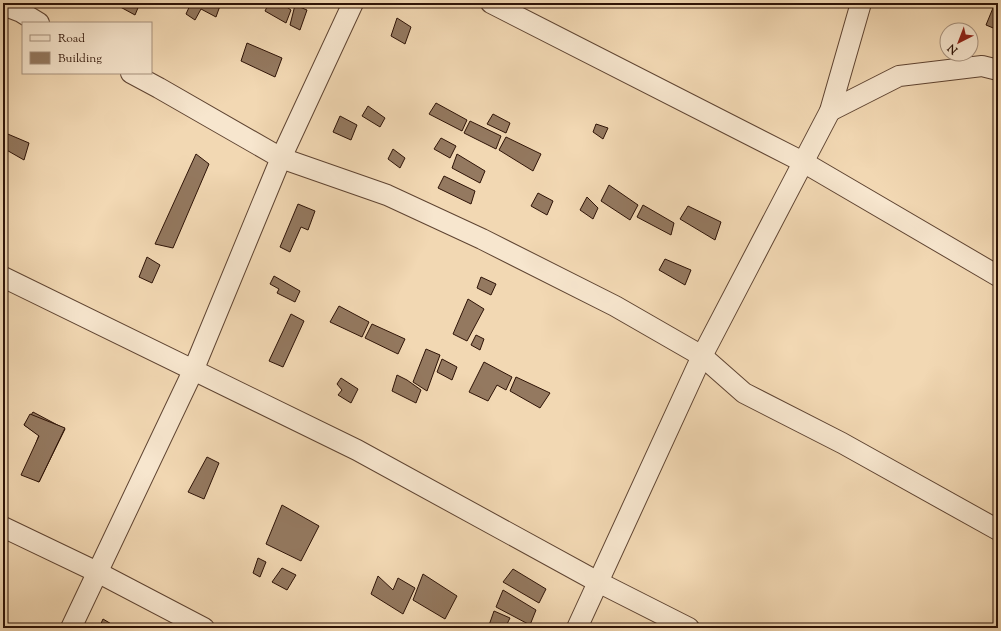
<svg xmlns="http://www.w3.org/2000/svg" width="1001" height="631" viewBox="0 0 1001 631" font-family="'Sorts Mill Goudy',serif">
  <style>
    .building { fill: #947960; stroke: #2e1307 }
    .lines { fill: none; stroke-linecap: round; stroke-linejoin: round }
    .minor-casing { stroke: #5f4432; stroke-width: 22 }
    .minor { stroke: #f7e6ce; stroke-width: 20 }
  </style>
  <rect width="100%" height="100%" fill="#f2d8b3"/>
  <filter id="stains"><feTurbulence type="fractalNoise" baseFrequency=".005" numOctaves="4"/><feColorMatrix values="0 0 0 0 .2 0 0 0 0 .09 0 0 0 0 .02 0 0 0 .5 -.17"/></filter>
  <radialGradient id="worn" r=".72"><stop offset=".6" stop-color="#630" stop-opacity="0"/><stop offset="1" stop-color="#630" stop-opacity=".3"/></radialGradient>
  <g class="building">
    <polygon points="113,3 140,3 135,15"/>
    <polygon points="191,3 221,3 216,17 201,9 195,20 186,14"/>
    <polygon points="269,3 281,3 291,10 286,23 265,11"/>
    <polygon points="995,3 998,3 998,30 986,25"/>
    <polygon points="295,5 307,10 300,30 290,25"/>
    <polygon points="397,18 411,27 405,44 391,36"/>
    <polygon points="247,43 282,58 275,77 241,61"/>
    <polygon points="436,103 467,120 462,131 429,114"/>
    <polygon points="368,106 385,118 380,127 362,116"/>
    <polygon points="493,114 510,123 506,133 487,124"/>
    <polygon points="340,116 357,125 351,140 333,132"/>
    <polygon points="470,121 501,136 496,149 464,133"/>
    <polygon points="596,124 608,128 603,139 593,132"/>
    <polygon points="3,132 29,143 24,160 3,148"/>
    <polygon points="506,137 541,154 533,171 499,150"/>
    <polygon points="441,138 456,146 450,158 434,149"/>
    <polygon points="393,149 405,158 400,168 388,159"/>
    <polygon points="196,154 209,164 173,248 155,244"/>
    <polygon points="457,154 485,171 480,183 452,168"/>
    <polygon points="444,176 475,191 471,204 438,188"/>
    <polygon points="609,185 638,205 630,220 601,201"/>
    <polygon points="538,193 553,201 547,215 531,206"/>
    <polygon points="587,197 598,208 593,219 580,210"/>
    <polygon points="298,204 315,211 308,230 301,227 290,252 280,247"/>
    <polygon points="643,205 674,223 671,235 637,217"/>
    <polygon points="688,206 721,222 715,240 680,219"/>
    <polygon points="147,257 160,265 152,283 139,277"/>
    <polygon points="665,259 691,270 685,285 659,270"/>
    <polygon points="274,276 300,291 295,302 277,293 279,289 270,284"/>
    <polygon points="481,277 496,284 491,295 477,288"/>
    <polygon points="468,299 484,309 467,341 453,334"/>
    <polygon points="339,306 369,322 362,337 330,322"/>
    <polygon points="291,314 304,321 283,367 269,361"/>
    <polygon points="372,324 405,339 398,354 365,338"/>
    <polygon points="476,335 484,339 480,350 471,345"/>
    <polygon points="426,349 440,355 427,391 413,382"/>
    <polygon points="442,359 457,367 452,380 437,372"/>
    <polygon points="484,362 512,377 506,390 497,385 488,401 469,392"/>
    <polygon points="397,375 407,380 421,390 416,403 392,391"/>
    <polygon points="516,377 550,393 540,408 510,391"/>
    <polygon points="341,378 358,389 351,403 338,395 342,390 337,384"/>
    <polygon points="33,412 65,429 39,482 25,473 39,435 24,425"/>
    <polygon points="30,414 65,428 39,482 21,475 39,436 24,425"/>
    <polygon points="207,457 219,463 204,499 188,492"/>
    <polygon points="282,505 319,526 301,561 266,544"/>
    <polygon points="258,558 266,562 260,577 253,573"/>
    <polygon points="282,568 296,575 287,590 272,582"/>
    <polygon points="513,569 546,589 539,603 503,582"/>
    <polygon points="423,574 457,596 445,619 413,600"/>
    <polygon points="378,576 393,590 398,578 415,588 403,614 371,594"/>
    <polygon points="503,590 536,610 530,625 496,607"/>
    <polygon points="494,611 510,618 505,628 488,628"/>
    <polygon points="103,619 118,628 99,628"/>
  </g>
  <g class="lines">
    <defs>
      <g id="minor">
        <polyline points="491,3 803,162 998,276"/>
        <polyline points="3,5 21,12 39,23"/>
        <polyline points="131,73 159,88 281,158 387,195 482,239 615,306 702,356 744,393 842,443 998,530"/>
        <polyline points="830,111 899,76 982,66 998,70"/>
        <polyline points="3,277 357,450 598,582 689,628"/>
        <polyline points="3,527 97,572 204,628"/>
        <polyline points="71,628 193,371 281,158 353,3"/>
        <polyline points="577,628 702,356 830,111 861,3"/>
      </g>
    </defs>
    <use href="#minor" class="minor-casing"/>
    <use href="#minor" class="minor"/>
  </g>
  <rect width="1001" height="631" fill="none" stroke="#f2d8b3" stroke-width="16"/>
  <rect x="4" y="4" width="993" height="623" fill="none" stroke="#2e1307" stroke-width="2"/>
  <rect x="8" y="8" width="985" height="615" fill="none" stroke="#2e1307"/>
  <rect x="22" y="22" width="130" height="52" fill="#f7e6ce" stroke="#a7927e"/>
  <rect x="30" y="35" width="20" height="6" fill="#f7e6ce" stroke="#a7927e"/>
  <text x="58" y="42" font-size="12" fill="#2e1307">Road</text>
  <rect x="30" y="52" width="20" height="12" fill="#947960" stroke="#a7927e"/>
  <text x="58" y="62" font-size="12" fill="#2e1307">Building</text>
  <g transform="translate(959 42) rotate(222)"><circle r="19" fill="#f7e6ce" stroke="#a7927e"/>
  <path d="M0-3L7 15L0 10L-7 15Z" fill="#8f2418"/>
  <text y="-6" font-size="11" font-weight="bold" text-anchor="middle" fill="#2e1307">N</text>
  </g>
  <rect width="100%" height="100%" filter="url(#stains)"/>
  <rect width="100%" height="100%" fill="url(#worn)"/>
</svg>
